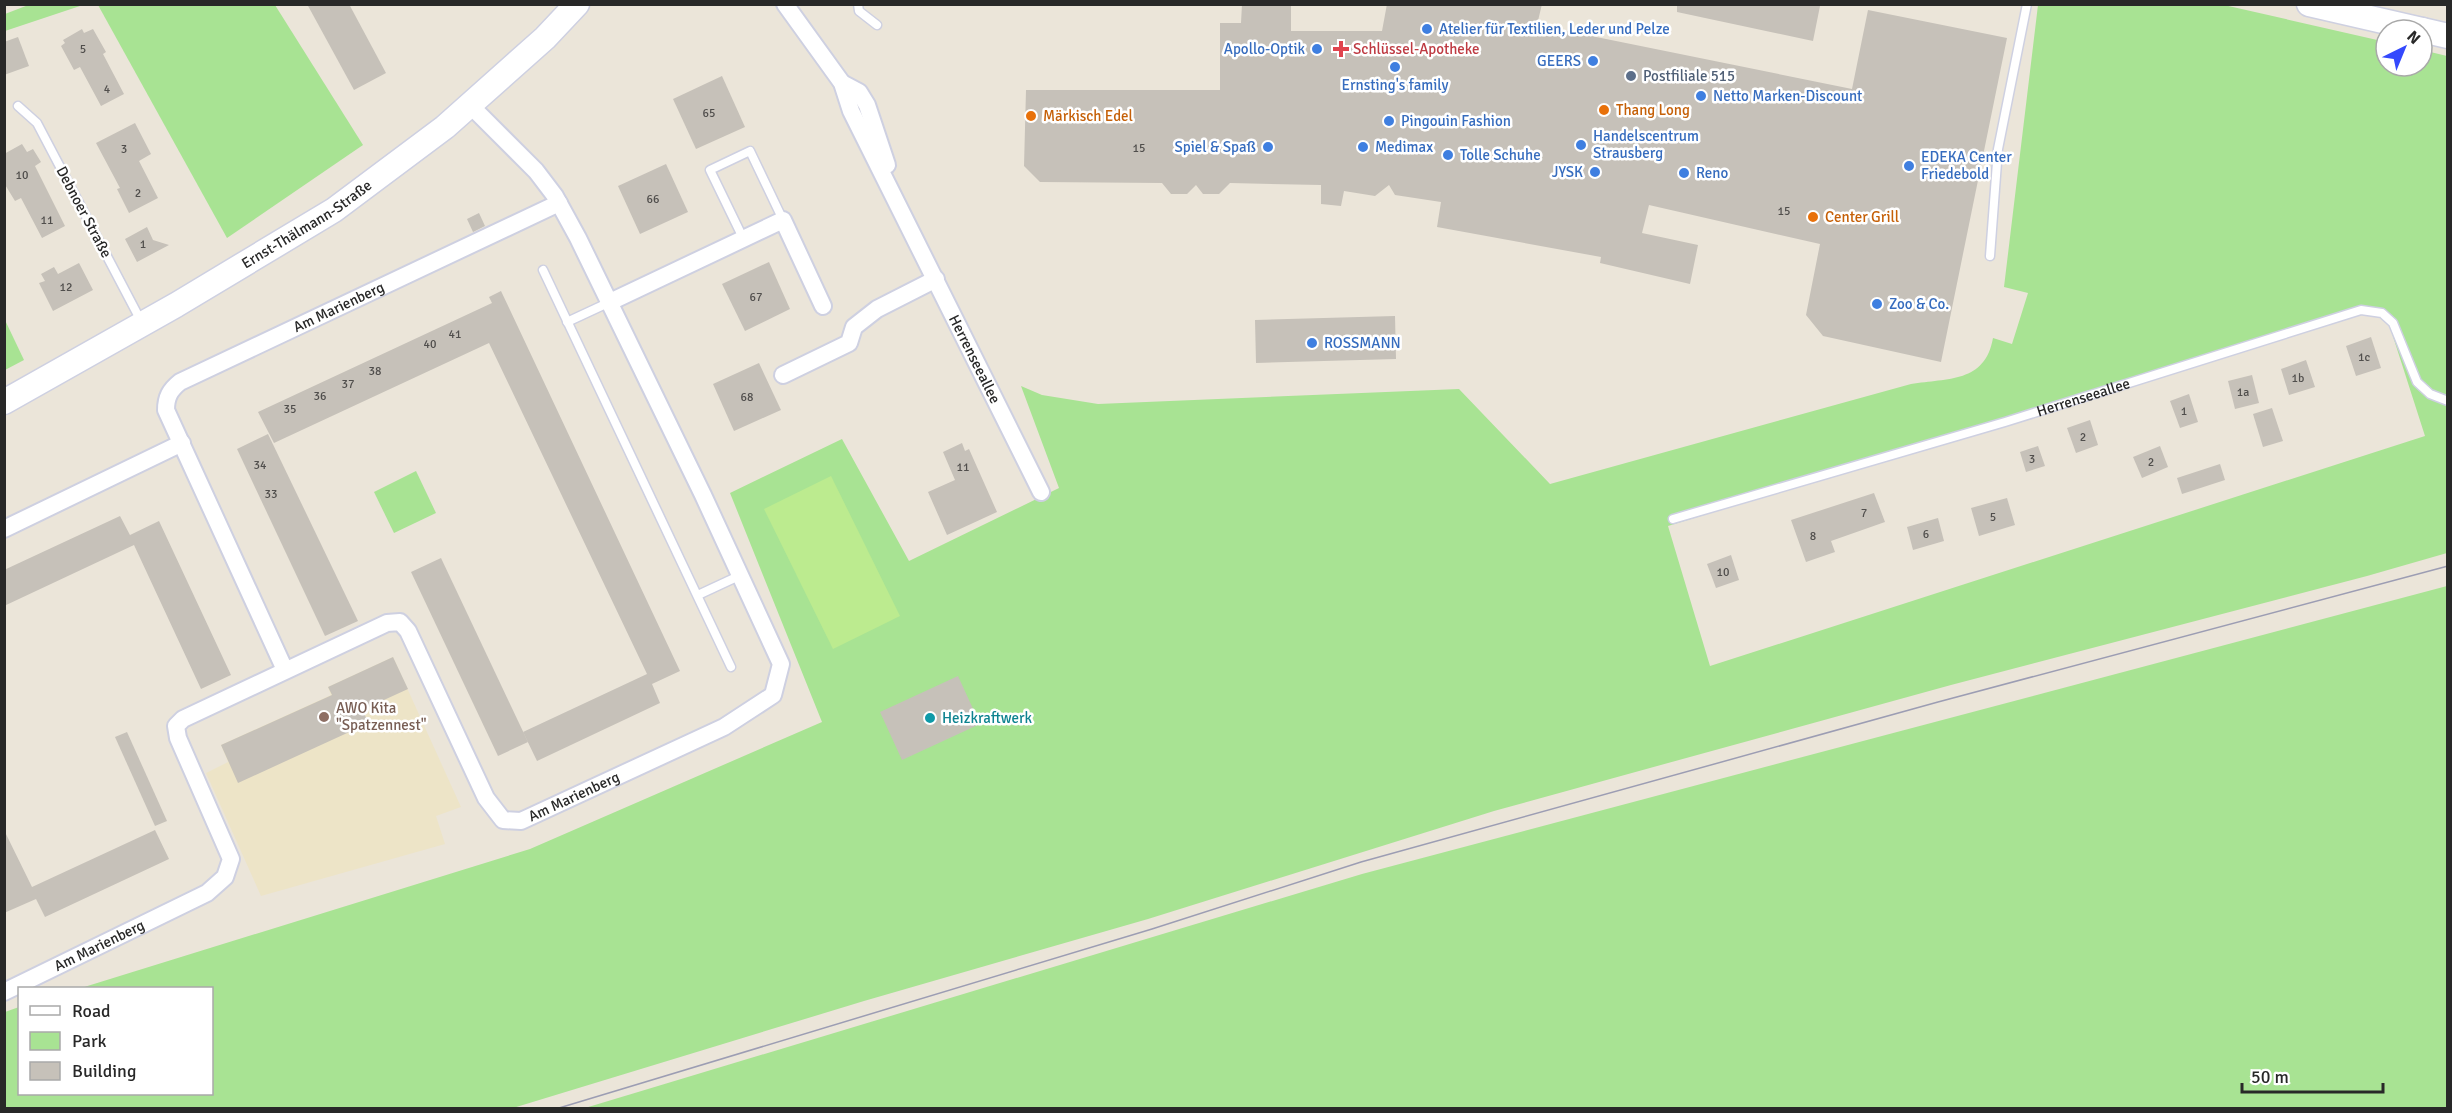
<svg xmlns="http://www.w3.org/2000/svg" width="2452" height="1113" viewBox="0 0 2452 1113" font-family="Signika,sans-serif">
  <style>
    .education { fill: #ede4c7 }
    .green { fill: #a8e393; fill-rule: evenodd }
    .pitch { fill: #bceb8f }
    .building { fill: #c6c1b9 }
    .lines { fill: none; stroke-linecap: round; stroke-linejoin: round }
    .lane-casing { stroke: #ced0e1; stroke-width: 11 }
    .street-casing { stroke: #ced0e1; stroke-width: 20 }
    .secondary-casing { stroke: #ced0e1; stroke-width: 27 }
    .lane { stroke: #fff; stroke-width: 8 }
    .street { stroke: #fff; stroke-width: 16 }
    .secondary { stroke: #fff; stroke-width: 24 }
    .tram { stroke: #9c9db3; stroke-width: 1.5 }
    .shop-dot { fill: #3f7fe0; stroke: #fff; stroke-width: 2 }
    .health-dot { fill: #e0444e; stroke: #fff; stroke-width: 2 }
    .service-dot { fill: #5c6f8a; stroke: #fff; stroke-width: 2 }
    .food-dot { fill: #e8710a; stroke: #fff; stroke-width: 2 }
    .education-dot { fill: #8d6e63; stroke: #fff; stroke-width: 2 }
    .culture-dot { fill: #0f9aa8; stroke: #fff; stroke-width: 2 }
    .labels { text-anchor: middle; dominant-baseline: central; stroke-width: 5; stroke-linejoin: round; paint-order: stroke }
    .number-label { font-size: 12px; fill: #504e4c }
    .shop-label { font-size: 15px; fill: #366cbe; stroke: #fff; text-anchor: start }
    .health-label { font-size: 15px; fill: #be3a42; stroke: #fff; text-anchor: start }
    .service-label { font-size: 15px; fill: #4e5e75; stroke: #fff; text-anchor: start }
    .food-label { font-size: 15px; fill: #c56008; stroke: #fff; text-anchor: start }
    .street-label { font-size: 15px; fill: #282828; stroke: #fff }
    .education-label { font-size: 15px; fill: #785e54; stroke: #fff; text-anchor: start }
    .culture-label { font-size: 15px; fill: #0d838f; stroke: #fff; text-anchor: start }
  </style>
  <rect width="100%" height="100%" fill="#ebe5d9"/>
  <polygon class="education" points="393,657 461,807 436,816 445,844 261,896 206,773 228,762 221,745 331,695 328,687"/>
  <g class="green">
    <polygon points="31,4 83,4 83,5 5,31 5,14"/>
    <polygon points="98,5 275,5 363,145 227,238"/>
    <path d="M2038,5H2224L2386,42V66H2422V50L2447,56V553L2367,576L1951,685L1494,811L1148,919L864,1001L513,1108H5V1012L19,1007L20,1094H212V988H81L530,849L822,722L730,493L842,439L909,561L1059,488L1021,386L1042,395L1098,404L1459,389L1550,484L1911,384C1948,378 1985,383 1993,338L2012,344L2028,293L2004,287ZM2360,314L2377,315L2389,324L2425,436L1710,666L1668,526Z"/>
    <polygon points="4,318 24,360 5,370 4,370"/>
    <polygon points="416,471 436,513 394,533 374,492"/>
    <polygon points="2447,586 2447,1108 585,1108 1362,874"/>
  </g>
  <polygon class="pitch" points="831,476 900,616 833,649 764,509"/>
  <g class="building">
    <polygon points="307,4 349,4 386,73 354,90"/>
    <polygon points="1242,4 1291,4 1291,31 1382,31 1387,4 1542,4 1537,25 1852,89 1868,10 2007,38 1941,362 1823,336 1806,315 1820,244 1649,205 1642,233 1698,245 1690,284 1600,263 1601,257 1437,227 1441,202 1395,195 1389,185 1375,196 1344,191 1341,206 1321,204 1321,185 1230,183 1219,194 1203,194 1196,185 1187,194 1171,194 1162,183 1040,182 1024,166 1026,90 1220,90 1220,23 1241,23"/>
    <polygon points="1677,4 1812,4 1820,6 1813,41 1677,12"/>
    <polygon points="82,29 84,33 93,29 106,52 103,54 124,94 101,106 80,67 74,70 61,46 65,43 63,40"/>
    <polygon points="18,37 29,66 4,75 4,42"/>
    <polygon points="722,76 745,127 696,149 673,99"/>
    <polygon points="135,123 151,154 139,161 158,198 129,213 117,189 120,188 96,143"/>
    <polygon points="22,144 27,152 33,149 41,162 35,166 65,226 42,238 21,198 15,201 4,183 4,154"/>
    <polygon points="666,164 688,212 640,234 618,186"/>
    <polygon points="479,213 485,226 473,232 467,219"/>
    <polygon points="147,227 153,240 169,245 137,262 125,239"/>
    <polygon points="769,262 790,309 745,331 722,284"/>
    <polygon points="79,263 93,290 53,311 39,283 45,281 41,274 54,267 58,274"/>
    <polygon points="501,291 680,671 652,684 660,703 537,761 523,732 647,674 489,343 274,443 258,412 492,303 489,297"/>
    <polygon points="1395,316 1396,359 1256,363 1255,320"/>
    <polygon points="2371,337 2381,368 2356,376 2346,346"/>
    <polygon points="2306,360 2315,387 2289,395 2281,369"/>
    <polygon points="759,363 781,410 734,431 713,384"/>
    <polygon points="2252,375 2259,403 2235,409 2228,381"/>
    <polygon points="2189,394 2198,422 2180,428 2170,401"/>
    <polygon points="2272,408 2283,441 2263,447 2253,414"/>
    <polygon points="2090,420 2098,445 2076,453 2067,428"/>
    <polygon points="268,434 358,621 325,636 237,449"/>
    <polygon points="962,443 965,451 969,449 997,512 947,535 928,492 955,480 943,452"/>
    <polygon points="2038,446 2045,466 2026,472 2020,452"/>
    <polygon points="2160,446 2168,467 2142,478 2133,457"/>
    <polygon points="2220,464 2225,480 2182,494 2177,478"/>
    <polygon points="1874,493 1885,522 1831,541 1835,552 1806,562 1791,520"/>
    <polygon points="2007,498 2015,525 1979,536 1971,508"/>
    <polygon points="120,516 131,537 130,535 159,521 231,675 201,689 134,545 4,606 4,570"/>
    <polygon points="1938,518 1944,541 1913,550 1907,527"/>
    <polygon points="1731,555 1739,580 1716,588 1707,564"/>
    <polygon points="441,558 528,742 498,756 411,572"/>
    <polygon points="393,657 408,689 362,710 369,723 238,783 221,745 332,695 328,687"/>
    <polygon points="958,676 980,724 902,760 880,712"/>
    <polygon points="127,732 167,821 155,826 115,737"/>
    <polygon points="4,830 32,887 155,830 169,859 45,917 36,899 4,913"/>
  </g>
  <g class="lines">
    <defs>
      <g id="lane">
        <polyline points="858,4 859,11 877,25"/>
        <polyline points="18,106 37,123 141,321"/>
        <polyline points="744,240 710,170 750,151 783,220"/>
        <polyline points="1990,256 1998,149 2027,4"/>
        <polyline points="543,270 731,667"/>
        <polyline points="567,322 610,302"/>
        <path id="s1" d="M1673,519L2005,422L2361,310L2382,313L2393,323L2417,382L2430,394L2448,401"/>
        <polyline points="698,595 741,575"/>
      </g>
      <g id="street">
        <path id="s2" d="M785,4L842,83L851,111L1041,492"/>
        <polyline points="842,83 859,92 867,105 887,165"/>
        <polyline points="610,302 783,220 823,306"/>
        <polyline points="783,375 849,343 854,327 877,309 936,279"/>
        <polyline points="4,529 182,443"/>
        <path id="s3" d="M285,670L166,410C166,397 170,390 180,382L559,203"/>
        <path id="s4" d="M4,992L207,893L225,877L231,859L178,738L176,726L183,719L387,623L400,622L408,631L486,798L503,820L521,821L724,727L773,695L781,664L703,495L578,238L555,196L536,171L470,105"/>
      </g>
      <g id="secondary">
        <polyline points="2309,4 2422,30"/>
        <polyline points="2422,30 2448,36"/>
        <path id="s5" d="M4,402L176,305L334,210L445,127L545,38L577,4"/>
      </g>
    </defs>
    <use href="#lane" class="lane-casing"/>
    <use href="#street" class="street-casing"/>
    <use href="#secondary" class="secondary-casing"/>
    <use href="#lane" class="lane"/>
    <use href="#street" class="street"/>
    <use href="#secondary" class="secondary"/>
    <polyline class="tram" points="559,1108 1152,929 1361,862 1938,702 2448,566"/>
  </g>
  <g class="shop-dot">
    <circle cx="1427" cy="29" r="6"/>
    <circle cx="1317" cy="49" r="6"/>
    <circle cx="1593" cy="61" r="6"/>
    <circle cx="1395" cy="67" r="6"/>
    <circle cx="1701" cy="96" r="6"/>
    <circle cx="1389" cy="121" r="6"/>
    <circle cx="1581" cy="145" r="6"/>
    <circle cx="1268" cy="147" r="6"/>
    <circle cx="1363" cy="147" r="6"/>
    <circle cx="1448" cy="155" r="6"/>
    <circle cx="1909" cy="166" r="6"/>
    <circle cx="1595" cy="172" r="6"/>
    <circle cx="1684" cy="173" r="6"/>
    <circle cx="1877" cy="304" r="6"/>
    <circle cx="1312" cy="343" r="6"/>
  </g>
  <path class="health-dot" d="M1338 40h6v6h6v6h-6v6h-6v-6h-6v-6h6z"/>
  <circle class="service-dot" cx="1631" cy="76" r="6"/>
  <g class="food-dot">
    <circle cx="1604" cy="110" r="6"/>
    <circle cx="1031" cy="116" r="6"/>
    <circle cx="1813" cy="217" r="6"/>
  </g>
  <circle class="education-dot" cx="324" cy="717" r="6"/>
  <circle class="culture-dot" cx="930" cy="718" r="6"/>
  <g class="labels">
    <g class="number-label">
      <text x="83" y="49">5</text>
      <text x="107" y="89">4</text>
      <text x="709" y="113">65</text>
      <text x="1139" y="148">15</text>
      <text x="124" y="149">3</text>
      <text x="22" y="175">10</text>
      <text x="138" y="193">2</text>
      <text x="653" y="199">66</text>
      <text x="1784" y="211">15</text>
      <text x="47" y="220">11</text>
      <text x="143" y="244">1</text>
      <text x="66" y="287">12</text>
      <text x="756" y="297">67</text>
      <text x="455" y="334">41</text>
      <text x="430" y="344">40</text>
      <text x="2364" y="357">1c</text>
      <text x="375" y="371">38</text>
      <text x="2298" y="378">1b</text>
      <text x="348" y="384">37</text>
      <text x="2243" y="392">1a</text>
      <text x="320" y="396">36</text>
      <text x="747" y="397">68</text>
      <text x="290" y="409">35</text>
      <text x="2184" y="411">1</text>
      <text x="2083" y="437">2</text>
      <text x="2032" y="459">3</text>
      <text x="2151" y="462">2</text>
      <text x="260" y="465">34</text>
      <text x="963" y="467">11</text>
      <text x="271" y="494">33</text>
      <text x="1864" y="513">7</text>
      <text x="1993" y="517">5</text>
      <text x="1926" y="534">6</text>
      <text x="1813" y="536">8</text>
      <text x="1723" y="572">10</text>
    </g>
    <g class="shop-label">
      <text x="1439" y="29">Atelier für Textilien, Leder und Pelze</text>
      <text x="1305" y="49" text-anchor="end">Apollo-Optik</text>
      <text x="1581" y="61" text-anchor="end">GEERS</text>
      <text x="1395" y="85" text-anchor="middle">Ernsting's family</text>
      <text x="1713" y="96">Netto Marken-Discount</text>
      <text x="1401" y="121">Pingouin Fashion</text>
      <text x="1593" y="136">Handelscentrum<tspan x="1593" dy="17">Strausberg</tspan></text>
      <text x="1256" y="147" text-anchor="end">Spiel &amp; Spaß</text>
      <text x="1375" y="147">Medimax</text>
      <text x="1460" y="155">Tolle Schuhe</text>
      <text x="1921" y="157">EDEKA Center<tspan x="1921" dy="17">Friedebold</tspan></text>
      <text x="1583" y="172" text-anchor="end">JYSK</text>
      <text x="1696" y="173">Reno</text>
      <text x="1889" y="304">Zoo &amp; Co.</text>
      <text x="1324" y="343">ROSSMANN</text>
    </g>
    <g class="health-label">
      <text x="1353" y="49">Schlüssel-Apotheke</text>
    </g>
    <g class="service-label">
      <text x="1643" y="76">Postfiliale 515</text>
    </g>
    <g class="food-label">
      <text x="1616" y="110">Thang Long</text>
      <text x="1043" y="116">Märkisch Edel</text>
      <text x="1825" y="217">Center Grill</text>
    </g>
    <g class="street-label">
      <text transform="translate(84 212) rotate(62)">Debnoer Straße</text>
      <text stroke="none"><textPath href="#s5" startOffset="351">Ernst-Thälmann-Straße</textPath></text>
      <text stroke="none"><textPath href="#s3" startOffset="494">Am Marienberg</textPath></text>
      <text stroke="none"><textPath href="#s2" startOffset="404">Herrenseeallee</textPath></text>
      <text stroke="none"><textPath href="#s1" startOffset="428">Herrenseeallee</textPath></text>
      <text stroke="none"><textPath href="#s4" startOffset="962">Am Marienberg</textPath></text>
      <text stroke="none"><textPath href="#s4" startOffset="106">Am Marienberg</textPath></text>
    </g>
    <g class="education-label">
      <text x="336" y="708">AWO Kita<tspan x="336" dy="17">"Spatzennest"</tspan></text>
    </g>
    <g class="culture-label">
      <text x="942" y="718">Heizkraftwerk</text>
    </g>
  </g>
  <rect width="2452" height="1113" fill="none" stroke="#282828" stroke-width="12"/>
  <rect x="18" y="987" width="195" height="108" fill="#ffffff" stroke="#a9a9a9" stroke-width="1.5"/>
  <rect x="30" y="1006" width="30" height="9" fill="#ffffff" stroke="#a9a9a9" stroke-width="1.5"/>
  <text x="72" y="1017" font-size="18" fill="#282828">Road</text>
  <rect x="30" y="1032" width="30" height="18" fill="#a8e393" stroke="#a9a9a9" stroke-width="1.5"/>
  <text x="72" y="1047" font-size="18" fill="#282828">Park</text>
  <rect x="30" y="1062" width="30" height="18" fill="#c6c1b9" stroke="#a9a9a9" stroke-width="1.5"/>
  <text x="72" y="1077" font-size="18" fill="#282828">Building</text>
  <g transform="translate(2404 48) rotate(43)"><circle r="28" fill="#ffffff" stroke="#a9a9a9" stroke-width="1.5"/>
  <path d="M0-4.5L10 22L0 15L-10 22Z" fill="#3449fd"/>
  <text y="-9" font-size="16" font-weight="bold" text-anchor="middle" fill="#282828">N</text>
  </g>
  <path d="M2242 1083v9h141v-9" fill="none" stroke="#282828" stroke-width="3"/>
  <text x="2251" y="1083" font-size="18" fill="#282828" stroke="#ffffff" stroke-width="4.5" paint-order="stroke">50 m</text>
</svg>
